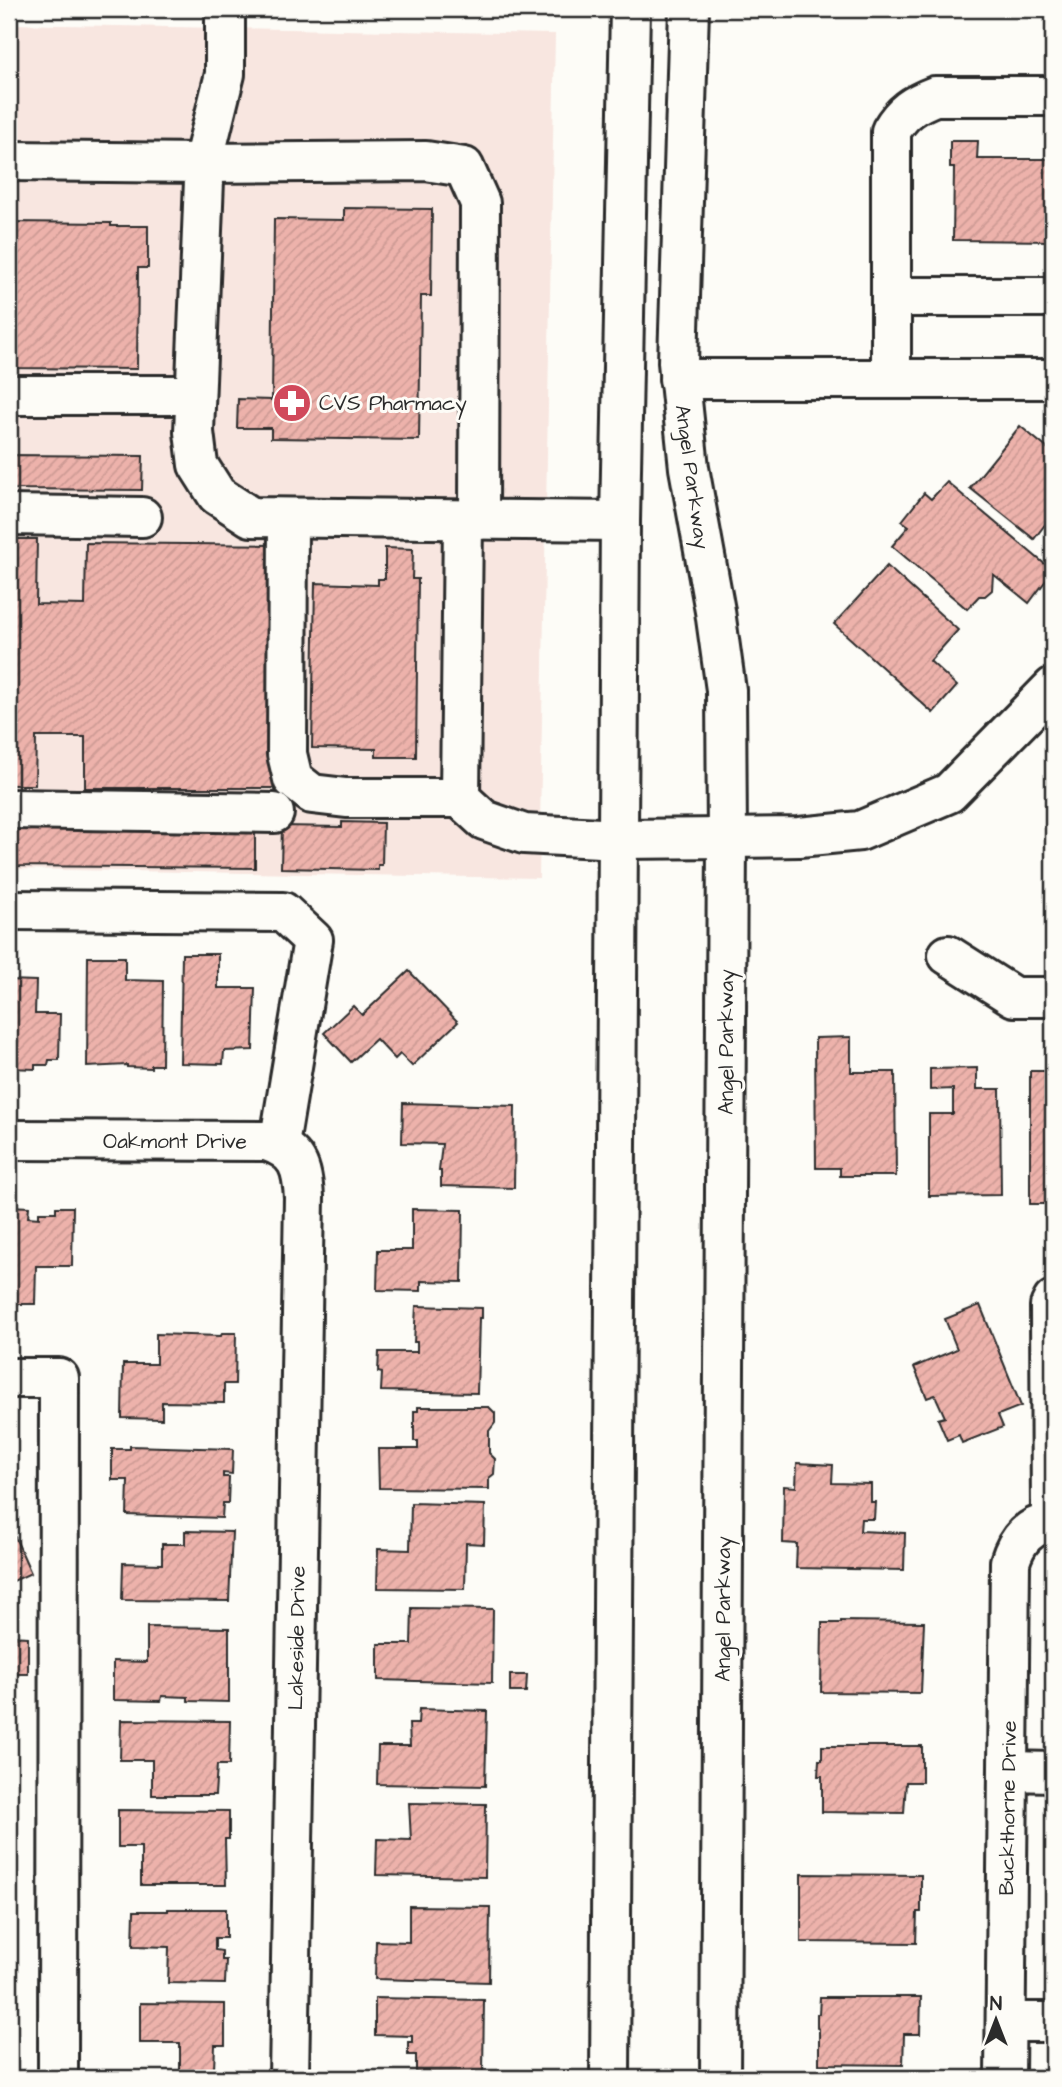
<svg xmlns="http://www.w3.org/2000/svg" width="1062" height="2087" viewBox="0 0 1062 2087" font-family="'Architects Daughter',sans-serif">
  <style>
    .built { fill: #f8e6e0 }
    .building { fill: url(#building-hatch); stroke: #2b2b2b; stroke-width: 2 }
    .lines { fill: none; stroke-linecap: round; stroke-linejoin: round }
    .minor-casing { stroke: #2b2b2b; stroke-width: 44 }
    .major-casing { stroke: #2b2b2b; stroke-width: 44 }
    .minor { stroke: #fdfcf7; stroke-width: 38 }
    .major { stroke: #fdfcf7; stroke-width: 38 }
    .labels { text-anchor: middle; dominant-baseline: central; stroke-width: 6; stroke-linejoin: round; paint-order: stroke }
    .poi-label { font-size: 21px; fill: #2b2b2b; stroke: #fdfcf7; text-anchor: start }
    .street-label { font-size: 21px; fill: #2b2b2b; stroke: #fdfcf7 }
  </style>
  <defs>
    <pattern id="building-hatch" width="6" height="6" patternUnits="userSpaceOnUse" patternTransform="scale(1.75)"><rect width="6" height="6" fill="#edb2ab"/><path d="M-1 1l2-2M0 6l6-6M5 7l2-2" fill="none" stroke="#cb9993"/></pattern>
  </defs>
  <rect width="100%" height="100%" fill="#fdfcf7"/>
  <filter id="ink" filterUnits="userSpaceOnUse"><feTurbulence type="fractalNoise" baseFrequency=".0143" numOctaves="2"/><feDisplacementMap in="SourceGraphic" scale="14" xChannelSelector="R" yChannelSelector="G"/><feConvolveMatrix kernelMatrix="1 2 1 2 8 2 1 2 1" color-interpolation-filters="sRGB"/></filter>
  <g filter="url(#ink)">
    <polygon class="built" points="9,24 555,34 539,878 9,869"/>
    <g class="building">
      <polygon points="950,141 978,141 977,159 1053,159 1053,241 953,240 954,168 950,168"/>
      <polygon points="344,208 432,209 431,296 421,296 419,440 271,438 271,428 237,428 238,399 272,400 274,219 344,220"/>
      <polygon points="9,222 111,223 111,226 148,226 148,268 138,268 137,369 9,368"/>
      <polygon points="1020,426 1053,453 1053,514 1034,539 970,488"/>
      <polygon points="9,455 143,456 142,490 9,489"/>
      <polygon points="947,482 1053,571 1029,603 993,574 992,590 985,596 979,596 967,609 892,546 909,526 902,521 924,493 931,499"/>
      <polygon points="9,539 37,539 36,604 85,605 86,543 276,545 275,788 85,788 85,737 36,737 35,785 9,785"/>
      <polygon points="385,548 413,549 412,579 418,579 416,757 376,757 376,749 312,748 315,583 378,585 378,579 385,579"/>
      <polygon points="887,566 958,630 930,661 957,686 933,713 834,624"/>
      <polygon points="342,822 383,823 382,865 378,865 378,870 281,868 282,826 342,827"/>
      <polygon points="9,825 255,827 255,868 9,866"/>
      <polygon points="182,954 218,954 218,988 255,988 253,1050 224,1051 223,1064 180,1063"/>
      <polygon points="88,957 125,957 125,980 163,981 162,1065 151,1065 151,1068 127,1067 127,1065 87,1067"/>
      <polygon points="409,971 458,1022 412,1066 400,1054 395,1059 376,1039 351,1062 324,1033 353,1006 362,1015"/>
      <polygon points="9,980 36,981 35,1014 60,1014 59,1060 49,1060 48,1065 35,1065 35,1069 9,1068"/>
      <polygon points="851,1037 851,1072 895,1072 896,1176 840,1176 840,1168 816,1168 815,1038"/>
      <polygon points="977,1068 977,1089 1000,1089 1001,1195 929,1196 929,1114 953,1114 953,1089 930,1090 930,1069"/>
      <rect x="1030" y="1071" width="23" height="133"/>
      <polygon points="403,1103 515,1106 514,1188 441,1186 441,1171 439,1171 442,1144 402,1143"/>
      <polygon points="9,1206 29,1207 28,1217 39,1218 39,1212 56,1212 56,1207 73,1207 72,1266 36,1266 35,1304 9,1304"/>
      <polygon points="412,1209 463,1210 462,1282 421,1281 421,1291 377,1290 378,1250 412,1250"/>
      <polygon points="980,1305 1021,1406 998,1415 1003,1427 962,1443 959,1435 947,1440 938,1419 945,1417 935,1395 927,1398 914,1367 957,1349 945,1319"/>
      <polygon points="416,1306 482,1308 482,1318 479,1318 477,1393 381,1391 382,1373 378,1372 379,1352 417,1352 417,1342 414,1342"/>
      <polygon points="222,1333 236,1333 235,1384 224,1384 224,1403 162,1402 162,1419 122,1418 123,1364 156,1364 156,1334 221,1336"/>
      <polygon points="418,1407 489,1407 495,1413 495,1423 489,1431 489,1453 495,1459 494,1474 489,1478 489,1489 379,1488 378,1449 418,1449 418,1441 414,1441 414,1411 418,1411"/>
      <polygon points="130,1446 233,1449 232,1474 223,1473 223,1477 229,1477 228,1503 223,1503 222,1518 127,1515 128,1480 112,1480 112,1449 130,1449"/>
      <polygon points="797,1463 833,1465 832,1483 871,1484 871,1502 875,1502 874,1519 861,1519 860,1531 905,1533 904,1570 796,1568 797,1544 783,1543 784,1486 796,1487"/>
      <polygon points="411,1503 485,1505 484,1544 466,1543 465,1589 377,1588 378,1549 410,1550"/>
      <polygon points="185,1531 232,1532 229,1601 122,1600 123,1563 162,1564 162,1544 185,1544"/>
      <polygon points="15,1537 31,1573 9,1583 9,1540"/>
      <polygon points="412,1608 493,1609 492,1683 378,1680 378,1644 411,1644"/>
      <polygon points="841,1621 924,1622 921,1693 821,1692 822,1623 841,1623"/>
      <polygon points="147,1627 229,1628 229,1702 188,1701 188,1697 162,1696 161,1701 113,1700 113,1661 147,1662"/>
      <polygon points="9,1636 28,1637 28,1674 9,1674"/>
      <polygon points="510,1675 527,1675 526,1692 510,1692"/>
      <polygon points="419,1709 487,1711 485,1786 377,1784 378,1746 410,1746 409,1724 418,1724"/>
      <polygon points="121,1720 230,1721 229,1765 217,1765 215,1795 152,1795 152,1760 120,1760"/>
      <polygon points="822,1746 922,1746 922,1782 906,1782 904,1813 822,1812 822,1776 818,1776 819,1760 822,1760"/>
      <polygon points="409,1803 486,1804 485,1877 376,1875 377,1839 411,1840"/>
      <polygon points="118,1810 229,1811 229,1839 225,1839 226,1885 141,1885 141,1847 118,1847"/>
      <polygon points="801,1874 921,1875 921,1912 917,1912 916,1943 801,1942"/>
      <polygon points="409,1906 490,1907 489,1982 375,1979 376,1941 409,1942"/>
      <polygon points="168,1909 226,1909 226,1938 215,1938 215,1950 222,1951 222,1960 226,1960 225,1984 168,1983 169,1947 133,1946 134,1911 168,1911"/>
      <polygon points="820,1997 921,1997 920,2034 904,2034 903,2065 819,2064 819,2029 817,2028 817,2014 819,2014"/>
      <polygon points="375,1998 484,2000 483,2073 416,2072 416,2055 408,2055 408,2042 412,2042 412,2036 375,2035"/>
      <polygon points="140,2003 225,2004 225,2045 215,2045 214,2070 180,2070 180,2043 140,2043"/>
    </g>
    <g class="lines">
      <defs>
        <g id="minor">
          <polyline points="225,9 225,74 205,155 194,432 198,465 217,495 251,517 620,521"/>
          <polyline points="9,161 204,163 426,161 464,167 480,203 479,520"/>
          <polyline points="891,297 1053,297"/>
          <path d="M679,379H891V131C902,112 914,104 935,96H1053"/>
          <polyline points="891,379 1053,379"/>
          <polyline points="9,395 195,395"/>
          <polyline points="9,515 142,517"/>
          <polyline points="288,518 287,754 293,779 312,794 346,798 460,798"/>
          <polyline points="463,520 460,798 484,820 524,834 619,839"/>
          <polyline points="9,809 274,813"/>
          <polyline points="727,838 799,837 860,831 949,793 1053,687"/>
          <polyline points="9,910 283,912 313,940 279,1145"/>
          <polyline points="948,955 1014,997 1053,997"/>
          <path d="M9,1140L267,1141C298,1152 302,1167 304,1197L289,2078"/>
          <polyline points="9,1378 59,1378 58,2078"/>
          <polyline points="1051,1521 1050,1306 1053,1300"/>
          <polyline points="1008,1771 1053,1772"/>
          <polyline points="1006,2022 1053,2022"/>
          <path d="M1005,2078L1010,1562C1017,1539 1029,1526 1053,1521"/>
        </g>
        <g id="major">
          <polyline points="689,9 678,362 689,468 715,611 726,690 727,838 720,2078"/>
          <polyline points="619,839 727,838"/>
          <polyline points="610,2078 620,521 630,9"/>
        </g>
      </defs>
      <use href="#minor" class="minor-casing"/>
      <use href="#major" class="major-casing"/>
      <use href="#minor" class="minor"/>
      <use href="#major" class="major"/>
    </g>
  </g>
  <defs>
    <symbol id="pharmacy-disc" viewBox="-11 -11 22 22"><circle r="9.5" fill="#d1495b" stroke="#fdfcf7"/><path d="M-2-6h4v4h4v4h-4v4h-4v-4h-4v-4h4Z" fill="#fff"/></symbol>
  </defs>
  <g fill-rule="evenodd">
    <use href="#pharmacy-disc" x="270" y="381" width="44" height="44"/>
  </g>
  <g class="labels">
    <g class="poi-label">
      <text x="319" y="403">CVS Pharmacy</text>
    </g>
    <g class="street-label">
      <text transform="translate(692 477) rotate(82)">Angel Parkway</text>
      <text transform="translate(726 1042) rotate(-90)">Angel Parkway</text>
      <text x="175" y="1141">Oakmont Drive</text>
      <text transform="translate(723 1609) rotate(-90)">Angel Parkway</text>
      <text transform="translate(297 1638) rotate(-89)">Lakeside Drive</text>
      <text transform="translate(1008 1808) rotate(-89)">Buckthorne Drive</text>
    </g>
  </g>
  <rect width="1062" height="2087" fill="none" stroke="#fdfcf7" stroke-width="35"/>
  <rect x="18" y="18" width="1027" height="2052" fill="none" stroke="#2b2b2b" stroke-width="2.5" filter="url(#ink)"/>
  <g transform="translate(996 2020)" stroke="#fdfcf7" stroke-width="5" paint-order="stroke">
  <path d="M0-5L12 26L0 18L-12 26Z" fill="#2b2b2b"/>
  <text y="-10" font-size="19" font-weight="bold" text-anchor="middle" fill="#2b2b2b">N</text>
  </g>
</svg>
